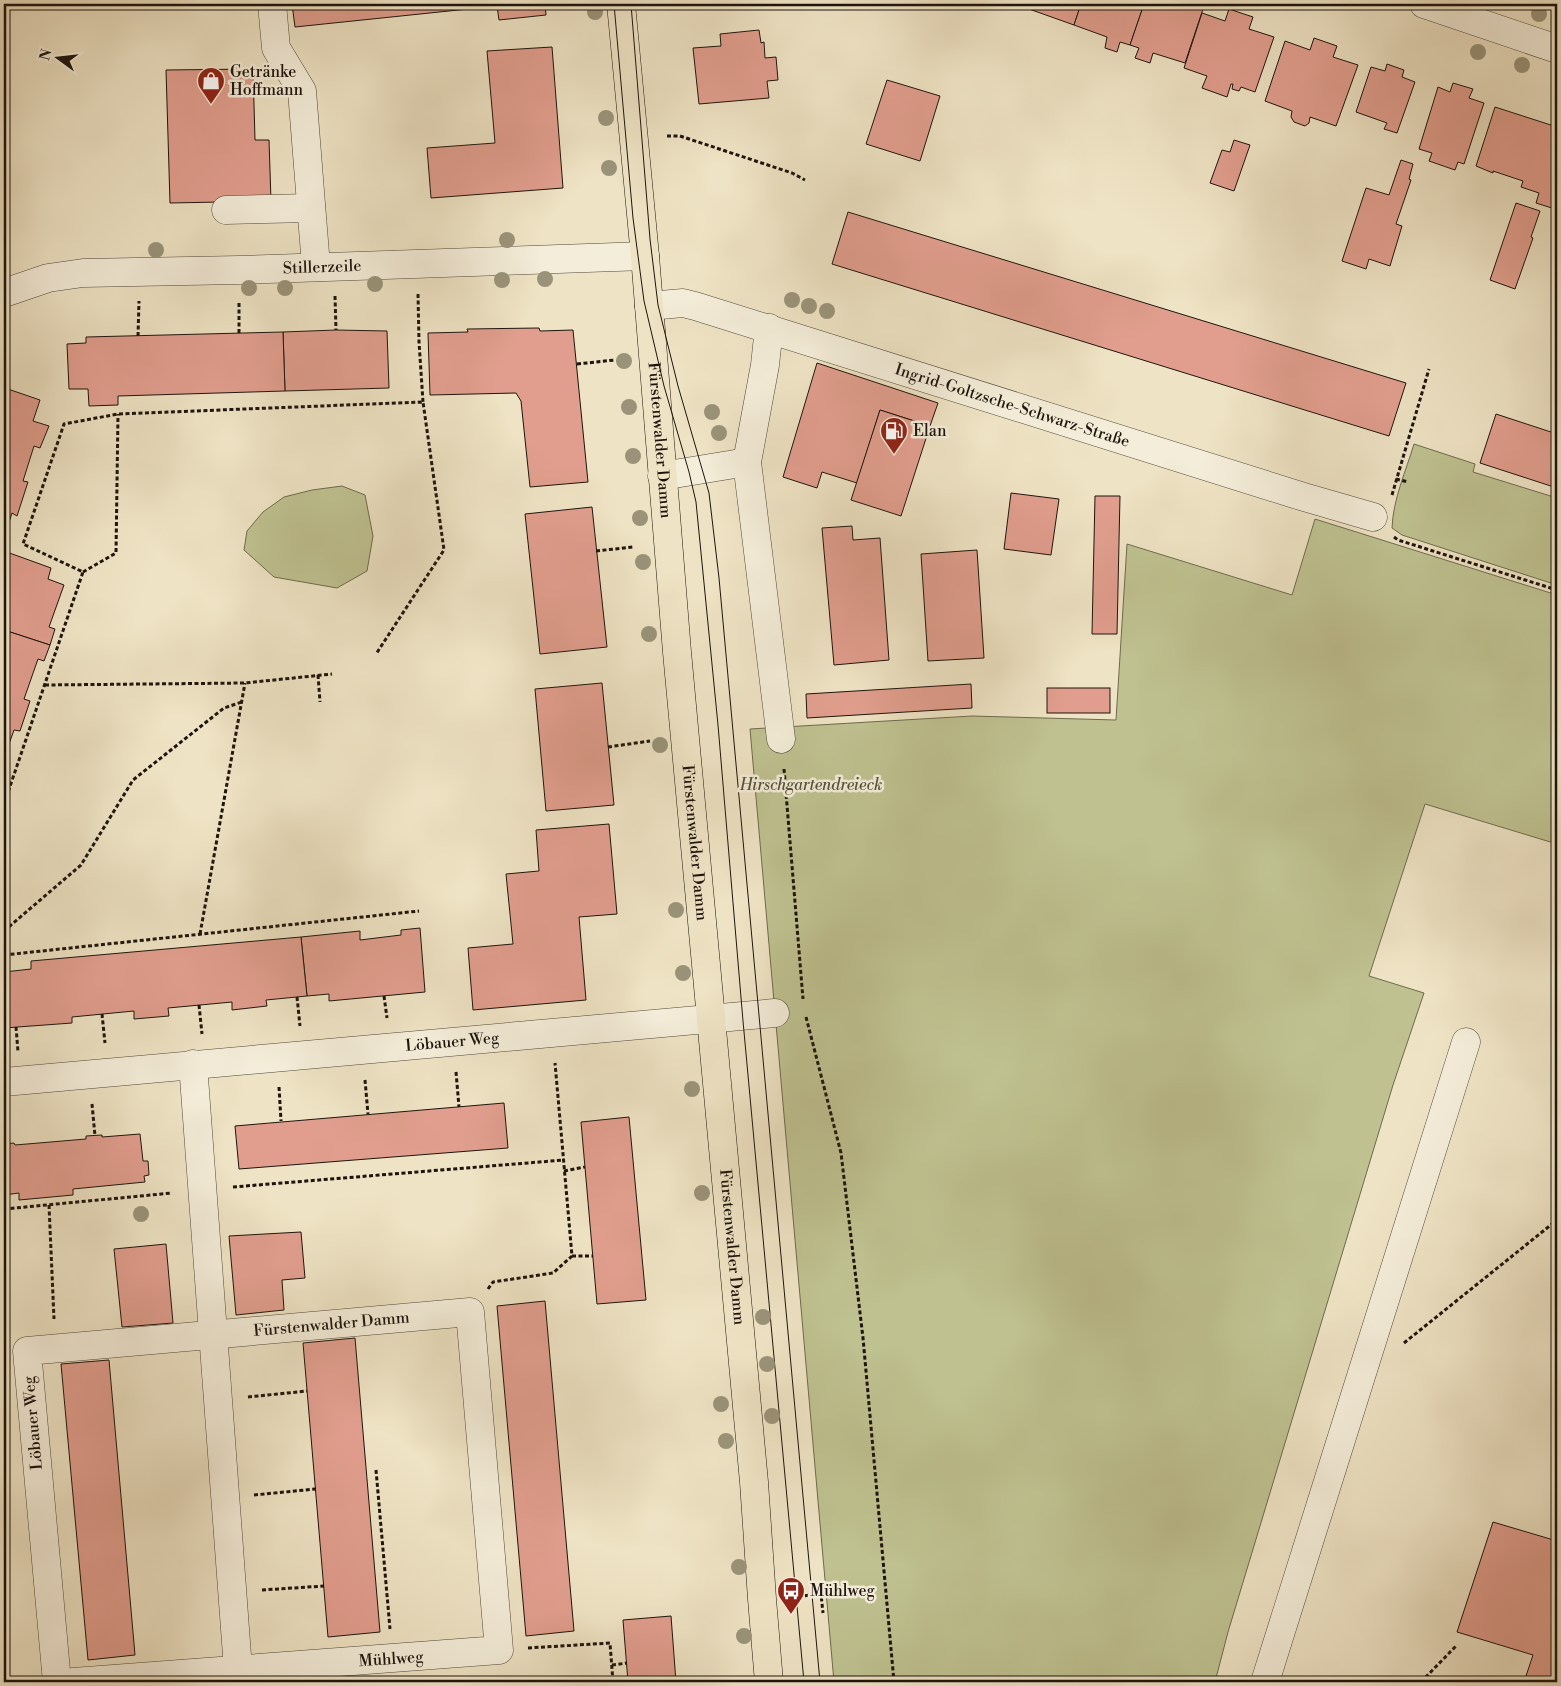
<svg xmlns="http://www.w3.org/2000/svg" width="1561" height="1686" viewBox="0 0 1561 1686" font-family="'Libre Bodoni',serif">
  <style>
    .green { fill: #bfc190; stroke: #6e6a4e }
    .building { fill: #e19e8e; stroke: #1d140d }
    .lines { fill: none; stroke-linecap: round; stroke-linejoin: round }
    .minor-casing { stroke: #51483b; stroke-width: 29 }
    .major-casing { stroke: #1d140d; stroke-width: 29 }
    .path { stroke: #1d140d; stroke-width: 3; stroke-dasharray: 4 2.5; stroke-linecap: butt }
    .minor { stroke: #f4edd9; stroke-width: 28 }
    .major { stroke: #eee3c4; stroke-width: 28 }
    .tram { stroke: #1d140d; stroke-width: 1 }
    .tree { fill: #9a9379 }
    .labels { text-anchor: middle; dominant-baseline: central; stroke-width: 5; stroke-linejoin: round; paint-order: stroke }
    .poi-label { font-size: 16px; fill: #1d140d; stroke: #f4edd9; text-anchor: start }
    .street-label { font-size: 16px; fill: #1d140d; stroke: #f4edd9 }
    .park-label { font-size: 16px; font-style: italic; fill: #56513b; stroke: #f4edd9 }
  </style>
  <rect width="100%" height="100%" fill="#eee3c4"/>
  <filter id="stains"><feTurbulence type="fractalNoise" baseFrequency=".004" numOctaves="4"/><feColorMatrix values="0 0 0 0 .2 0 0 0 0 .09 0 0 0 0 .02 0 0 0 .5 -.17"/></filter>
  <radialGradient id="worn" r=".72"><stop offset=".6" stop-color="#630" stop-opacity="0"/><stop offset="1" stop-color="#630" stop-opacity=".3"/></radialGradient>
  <g class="green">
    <path d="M1414,444L1475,464L1473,472L1557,498V585L1402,535L1392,528C1393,499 1406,471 1414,444Z"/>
    <polygon points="342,486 365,495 373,536 367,571 337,588 274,577 244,550 247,531 263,512 284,497 312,490"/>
    <polygon points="1315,519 1557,595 1557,844 1425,804 1369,976 1424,993 1393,1085 1228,1632 1215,1682 834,1682 750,729 972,716 1116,720 1127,544 1292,595"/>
  </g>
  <g class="building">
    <polygon points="292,4 545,4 546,15 499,20 497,6 295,27"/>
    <polygon points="1031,4 1081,4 1074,25 1029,9"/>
    <polygon points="1081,4 1144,4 1130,45 1120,42 1117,52 1105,48 1107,37 1074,25"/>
    <polygon points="1144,4 1198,4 1204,6 1185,63 1153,53 1150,63 1135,58 1139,48 1130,45"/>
    <polygon points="1229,9 1253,17 1249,29 1274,37 1255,92 1241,87 1239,91 1232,89 1233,84 1231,84 1227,97 1202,88 1207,76 1184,68 1202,13 1225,21"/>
    <polygon points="759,30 761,43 764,42 765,58 776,57 778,80 767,81 769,98 699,104 693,48 721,46 720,34"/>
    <polygon points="1314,38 1337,46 1333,57 1358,65 1336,126 1310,117 1309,123 1305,126 1294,122 1291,117 1292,111 1265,101 1285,41 1310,50"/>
    <polygon points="552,47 563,188 431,198 427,148 495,143 487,51"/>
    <polygon points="1387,64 1404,70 1402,77 1415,82 1397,133 1384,129 1387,123 1356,112 1371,67 1385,71"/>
    <polygon points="253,69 255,140 269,140 271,201 170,203 166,70"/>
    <polygon points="887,80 940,96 920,161 866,144"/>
    <polygon points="1453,83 1473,89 1469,98 1484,103 1464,164 1458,162 1455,170 1429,161 1432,153 1419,149 1438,87 1450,92"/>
    <polygon points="1495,107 1557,127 1557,201 1555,209 1536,203 1539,193 1521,187 1523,181 1493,171 1493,173 1476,166"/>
    <polygon points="1234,140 1250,145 1234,191 1210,183 1222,150 1230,152"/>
    <polygon points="1401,160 1413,164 1409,179 1411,180 1396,224 1402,226 1390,266 1369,259 1366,269 1342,261 1366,188 1389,195"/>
    <polygon points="1516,203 1540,211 1531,237 1533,238 1515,289 1490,280"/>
    <polygon points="848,212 1406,383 1389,436 832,264"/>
    <polygon points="539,328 540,331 573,330 588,482 530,487 521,401 516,393 430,395 428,333 468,332 467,329"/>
    <polygon points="336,330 387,331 389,388 285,391 283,332"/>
    <polygon points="283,332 285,391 118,396 118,405 89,406 88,389 69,389 67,344 86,343 86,337"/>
    <polygon points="817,363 938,403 930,426 880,410 857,483 822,472 817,488 783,477"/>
    <polygon points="5,388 40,400 33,421 49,426 40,448 34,446 23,481 28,482 17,516 12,513 4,538"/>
    <polygon points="880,410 930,426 901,516 851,500"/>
    <polygon points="1496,414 1557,434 1557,488 1480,463"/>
    <polygon points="1011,493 1059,499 1051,555 1004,549"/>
    <polygon points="1095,496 1120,496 1117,634 1092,634"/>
    <polygon points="592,507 607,647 540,654 525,514"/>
    <polygon points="852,526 853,540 880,538 889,660 834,665 822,528"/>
    <polygon points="977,550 984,658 928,661 921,554"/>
    <polygon points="4,551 51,568 48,579 64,585 49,627 55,629 50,645 4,630"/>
    <polygon points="4,630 50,645 44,661 38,659 24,699 30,701 20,731 14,730 4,758"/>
    <polygon points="602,683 614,805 546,811 535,689"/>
    <polygon points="971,684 972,708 807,718 806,694"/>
    <rect x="1047" y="688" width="63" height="25"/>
    <polygon points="609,824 617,914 579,917 586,1000 473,1010 468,948 513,944 506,874 539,871 536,830"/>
    <polygon points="420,928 425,992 329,1001 329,994 307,996 301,937 360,931 360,940 401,935 401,930"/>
    <polygon points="301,937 307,996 266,1000 267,1006 232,1010 232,1002 168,1008 169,1016 134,1019 134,1011 72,1017 72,1023 4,1028 4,972 31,969 31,961"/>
    <polygon points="504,1103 508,1148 239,1169 235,1126"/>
    <polygon points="629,1117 646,1300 597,1304 581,1122"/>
    <polygon points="140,1134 143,1161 148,1161 149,1175 144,1176 145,1182 73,1189 73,1195 19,1200 19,1193 4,1195 4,1144 14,1143 15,1145 86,1139 86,1136 102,1135 102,1137"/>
    <polygon points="301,1232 305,1278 282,1280 284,1310 236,1315 229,1236"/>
    <polygon points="166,1244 173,1323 122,1327 114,1249"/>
    <polygon points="545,1301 574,1631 526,1636 497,1306"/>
    <polygon points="355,1338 380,1632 328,1637 303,1343"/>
    <polygon points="109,1360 135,1655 88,1660 61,1364"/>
    <polygon points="1493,1522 1557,1541 1557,1682 1524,1682 1533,1655 1457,1632"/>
    <polygon points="671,1616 676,1682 628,1682 623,1620"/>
  </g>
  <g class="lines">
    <defs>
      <g id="minor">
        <polyline points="272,4 276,48 302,91 316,266"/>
        <polyline points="1424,4 1557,49"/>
        <polyline points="226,210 311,208"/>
        <path id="s1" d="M4,293L48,278L83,273L239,270L645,256"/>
        <path id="s2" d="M649,306L683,303L695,306L1304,497L1373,517"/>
        <polyline points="747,462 781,739"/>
        <polyline points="662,476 747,462 765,365 769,328"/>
        <polyline points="193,1064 238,1669"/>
        <path id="s3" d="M4,1082L775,1013"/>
        <path id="s4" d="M57,1682L27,1351L470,1312L499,1650L73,1682"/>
        <polyline points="1265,1682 1466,1042"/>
      </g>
      <g id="major">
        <path id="s5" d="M621,4L645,256L677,652L754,1482L762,1599L769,1682"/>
      </g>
    </defs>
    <use href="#minor" class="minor-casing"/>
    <use href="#major" class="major-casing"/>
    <g class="path">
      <polyline points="667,136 680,136 792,173 805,180"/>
      <polyline points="418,294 419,342 423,402"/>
      <polyline points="335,296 336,330"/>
      <polyline points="239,333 239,301"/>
      <polyline points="138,336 139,301"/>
      <polyline points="577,364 615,360"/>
      <polyline points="1396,479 1408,482"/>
      <polyline points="1392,495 1429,369"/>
      <polyline points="1394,537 1398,540 1557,590"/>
      <polyline points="596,551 633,547"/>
      <polyline points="83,572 116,553 118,414"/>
      <polyline points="318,675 320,702"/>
      <polyline points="45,685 245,683 332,674"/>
      <polyline points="608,747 650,741"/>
      <polyline points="784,769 803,999"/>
      <polyline points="4,804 83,572 23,544 64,424 118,414 423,402 444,550 376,654"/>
      <polyline points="4,931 81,865 133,780 224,708 242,702"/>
      <polyline points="200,934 245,683"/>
      <polyline points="4,955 419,911"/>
      <polyline points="384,996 387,1018"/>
      <polyline points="297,997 300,1026"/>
      <polyline points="199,1005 202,1034"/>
      <polyline points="102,1014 105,1043"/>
      <polyline points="806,1017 841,1153 863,1338 894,1682"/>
      <polyline points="16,1027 18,1052"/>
      <polyline points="456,1072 459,1107"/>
      <polyline points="365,1080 368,1114"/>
      <polyline points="279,1087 281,1121"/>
      <polyline points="92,1104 95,1136"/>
      <polyline points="5,1111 7,1143"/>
      <polyline points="564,1171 585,1167"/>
      <polyline points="233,1187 564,1160"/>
      <polyline points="49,1205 54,1319"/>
      <polyline points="4,1209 172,1193"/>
      <polyline points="572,1256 593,1256"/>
      <polyline points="488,1289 493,1282 553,1273 572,1256 555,1063"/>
      <polyline points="1404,1343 1557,1220"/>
      <polyline points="248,1397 307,1391"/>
      <polyline points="376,1470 390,1629"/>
      <polyline points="254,1495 316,1489"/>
      <polyline points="262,1590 324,1586"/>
      <polyline points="792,1597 821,1594 823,1613"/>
      <polyline points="528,1648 610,1643 613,1682"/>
      <polyline points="612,1665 627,1663"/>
      <polyline points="1421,1682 1456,1646"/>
    </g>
    <use href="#minor" class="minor"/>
    <use href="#major" class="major"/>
    <g class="tram">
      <polyline points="614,4 633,218 644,301 664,386 689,472 696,502 718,725 743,1021 804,1682"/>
      <polyline points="631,4 650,239 658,305 678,386 709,493 719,578 820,1682"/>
    </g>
  </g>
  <g class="tree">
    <circle cx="595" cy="12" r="8"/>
    <circle cx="1539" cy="14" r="8"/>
    <circle cx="1478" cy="52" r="8"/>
    <circle cx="1522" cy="65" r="8"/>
    <circle cx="606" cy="118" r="8"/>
    <circle cx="609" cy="168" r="8"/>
    <circle cx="507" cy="240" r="8"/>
    <circle cx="156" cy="250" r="8"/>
    <circle cx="545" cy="279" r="8"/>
    <circle cx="502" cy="280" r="8"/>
    <circle cx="375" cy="284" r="8"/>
    <circle cx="249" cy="288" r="8"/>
    <circle cx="285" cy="288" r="8"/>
    <circle cx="792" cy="300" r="8"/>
    <circle cx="809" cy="306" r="8"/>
    <circle cx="827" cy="311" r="8"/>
    <circle cx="624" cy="361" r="8"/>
    <circle cx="629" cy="407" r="8"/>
    <circle cx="712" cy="412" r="8"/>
    <circle cx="719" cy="433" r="8"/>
    <circle cx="633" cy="456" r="8"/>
    <circle cx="640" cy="518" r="8"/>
    <circle cx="643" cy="562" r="8"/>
    <circle cx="649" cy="634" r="8"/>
    <circle cx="660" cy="745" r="8"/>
    <circle cx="676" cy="910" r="8"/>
    <circle cx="683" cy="973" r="8"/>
    <circle cx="692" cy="1089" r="8"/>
    <circle cx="702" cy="1193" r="8"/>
    <circle cx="141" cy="1214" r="8"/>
    <circle cx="763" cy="1317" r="8"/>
    <circle cx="767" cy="1364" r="8"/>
    <circle cx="721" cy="1404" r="8"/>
    <circle cx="772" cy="1416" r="8"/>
    <circle cx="726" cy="1441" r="8"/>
    <circle cx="739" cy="1567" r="8"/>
    <circle cx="744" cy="1636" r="8"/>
  </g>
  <defs>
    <symbol id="shop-pin" viewBox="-11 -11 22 30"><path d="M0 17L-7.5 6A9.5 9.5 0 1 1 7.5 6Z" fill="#8f2418" stroke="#f4edd9"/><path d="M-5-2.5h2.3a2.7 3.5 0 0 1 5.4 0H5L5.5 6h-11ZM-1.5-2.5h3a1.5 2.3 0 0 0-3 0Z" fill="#fff"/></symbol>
    <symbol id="fuel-pin" viewBox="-11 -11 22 30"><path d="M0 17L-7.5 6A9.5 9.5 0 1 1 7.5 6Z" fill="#8f2418" stroke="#f4edd9"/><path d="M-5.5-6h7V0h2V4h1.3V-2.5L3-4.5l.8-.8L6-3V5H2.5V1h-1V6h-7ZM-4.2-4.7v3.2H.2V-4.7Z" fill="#fff"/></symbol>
    <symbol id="bus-pin" viewBox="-11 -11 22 30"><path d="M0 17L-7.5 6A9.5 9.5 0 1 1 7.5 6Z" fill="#8f2418" stroke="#f4edd9"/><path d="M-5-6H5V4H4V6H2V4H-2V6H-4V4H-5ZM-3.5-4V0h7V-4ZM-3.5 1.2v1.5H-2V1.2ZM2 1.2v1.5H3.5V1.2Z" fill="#fff"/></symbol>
  </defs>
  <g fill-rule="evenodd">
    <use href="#shop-pin" x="195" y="65" width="32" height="43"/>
    <use href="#fuel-pin" x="878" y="415" width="32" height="43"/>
    <use href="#bus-pin" x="775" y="1575" width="32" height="43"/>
  </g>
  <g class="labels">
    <g class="poi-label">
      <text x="230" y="72">Getränke<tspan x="230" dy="18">Hoffmann</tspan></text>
      <text x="913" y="431">Elan</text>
      <text x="810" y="1591">Mühlweg</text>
    </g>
    <g class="street-label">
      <text stroke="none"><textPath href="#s1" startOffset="321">Stillerzeile</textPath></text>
      <text stroke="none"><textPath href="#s2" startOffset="379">Ingrid-Goltzsche-Schwarz-Straße</textPath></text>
      <text stroke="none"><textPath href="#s5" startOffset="438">Fürstenwalder Damm</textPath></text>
      <text stroke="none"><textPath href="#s5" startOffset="842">Fürstenwalder Damm</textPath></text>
      <text stroke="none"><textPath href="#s3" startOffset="450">Löbauer Weg</textPath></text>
      <text stroke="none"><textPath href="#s5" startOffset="1248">Fürstenwalder Damm</textPath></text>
      <text stroke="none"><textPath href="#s4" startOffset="638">Fürstenwalder Damm</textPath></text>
      <text transform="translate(33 1423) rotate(-95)">Löbauer Weg</text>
      <text transform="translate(391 1659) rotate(-4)">Mühlweg</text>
    </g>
    <g class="park-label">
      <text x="811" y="785">Hirschgartendreieck</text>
    </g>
  </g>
  <rect width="1561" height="1686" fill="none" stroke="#eee3c4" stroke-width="20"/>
  <rect x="5" y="5" width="1551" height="1676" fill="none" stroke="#1d140d" stroke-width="2.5"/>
  <rect x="10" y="10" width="1541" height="1666" fill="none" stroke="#1d140d"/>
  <g transform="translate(58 58) rotate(285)" stroke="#f4edd9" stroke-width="4" paint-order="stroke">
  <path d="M0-4L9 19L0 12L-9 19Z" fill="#1d140d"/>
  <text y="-8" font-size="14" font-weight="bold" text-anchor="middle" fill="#1d140d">N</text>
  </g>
  <rect width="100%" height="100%" filter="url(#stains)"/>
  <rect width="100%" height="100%" fill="url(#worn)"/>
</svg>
